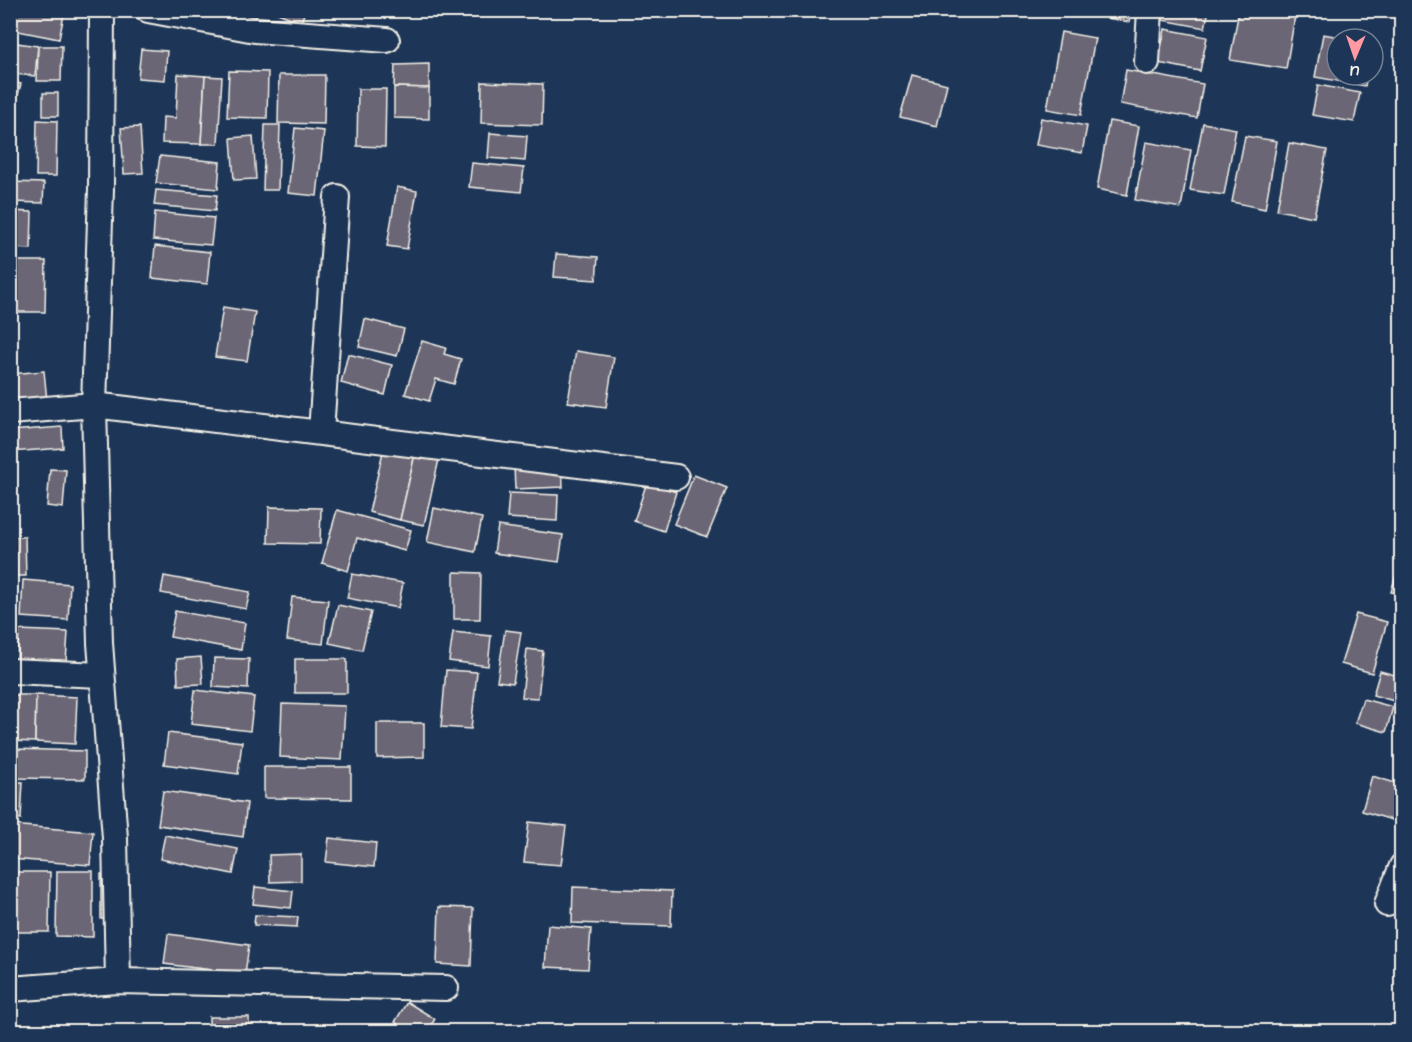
<svg xmlns="http://www.w3.org/2000/svg" width="1412" height="1042" viewBox="0 0 1412 1042" font-family="'Architects Daughter',sans-serif">
  <style>
    .building { fill: #6a6676; stroke: #f4f1e8; stroke-width: 1.5 }
    .lines { fill: none; stroke-linecap: round; stroke-linejoin: round }
    .street-casing { stroke: #f4f1e8; stroke-width: 28 }
    .street { stroke: #1d3557; stroke-width: 24 }
  </style>
  <rect width="100%" height="100%" fill="#1d3557"/>
  <filter id="ink" filterUnits="userSpaceOnUse"><feTurbulence type="fractalNoise" baseFrequency=".0167" numOctaves="2"/><feDisplacementMap in="SourceGraphic" scale="12" xChannelSelector="R" yChannelSelector="G"/><feConvolveMatrix kernelMatrix="1 2 1 2 8 2 1 2 1" color-interpolation-filters="sRGB"/></filter>
  <g filter="url(#ink)">
    <g class="building">
      <polygon points="17,10 65,10 59,39 13,30"/>
      <polygon points="270,10 293,10 304,14 301,22"/>
      <polygon points="1090,10 1131,10 1129,22 1089,15"/>
      <polygon points="1158,10 1209,10 1205,28 1157,19"/>
      <polygon points="1239,10 1296,10 1286,69 1230,60"/>
      <polygon points="1165,29 1207,37 1200,71 1158,63"/>
      <polygon points="1061,32 1095,38 1081,115 1047,109"/>
      <polygon points="1323,34 1351,39 1337,39 1337,75 1367,75 1365,86 1315,77"/>
      <polygon points="17,43 38,46 35,76 13,74"/>
      <polygon points="38,46 62,46 61,81 37,81"/>
      <polygon points="141,49 167,51 165,80 138,78"/>
      <polygon points="429,64 429,88 394,87 395,65"/>
      <polygon points="1126,70 1203,84 1197,118 1120,104"/>
      <polygon points="229,71 268,72 267,118 227,117"/>
      <polygon points="178,74 205,76 201,144 162,143 163,117 176,118"/>
      <polygon points="279,75 325,75 324,124 278,123"/>
      <polygon points="912,75 947,84 937,126 900,117"/>
      <polygon points="205,76 222,77 218,144 201,144"/>
      <polygon points="10,81 21,84 11,118 10,118"/>
      <polygon points="482,82 543,84 542,125 481,123"/>
      <polygon points="1318,85 1360,93 1354,122 1312,115"/>
      <polygon points="394,87 429,88 429,119 394,118"/>
      <polygon points="358,89 386,89 385,147 357,146"/>
      <rect x="43" y="93" width="15" height="23"/>
      <polygon points="1041,118 1087,126 1082,153 1036,145"/>
      <polygon points="37,120 57,121 56,176 36,176"/>
      <polygon points="1109,121 1139,126 1127,195 1097,189"/>
      <polygon points="1203,123 1236,129 1224,195 1190,190"/>
      <polygon points="265,125 280,125 278,190 263,190"/>
      <polygon points="140,127 143,173 124,174 121,128"/>
      <polygon points="295,128 324,131 317,196 288,193"/>
      <polygon points="490,133 527,136 525,161 488,158"/>
      <polygon points="253,136 256,179 234,180 231,138"/>
      <polygon points="1245,136 1277,141 1265,209 1232,202"/>
      <polygon points="1146,142 1191,150 1181,208 1135,200"/>
      <polygon points="1289,143 1327,150 1314,217 1277,210"/>
      <polygon points="160,156 220,162 218,189 156,183"/>
      <polygon points="472,163 524,168 521,192 469,187"/>
      <polygon points="10,182 44,183 43,203 10,202"/>
      <polygon points="397,187 417,191 407,249 387,246"/>
      <polygon points="156,190 217,195 215,211 154,205"/>
      <polygon points="10,211 32,212 31,249 10,248"/>
      <polygon points="155,212 214,218 211,245 153,240"/>
      <polygon points="155,246 210,252 207,284 152,278"/>
      <polygon points="556,254 598,257 596,280 554,277"/>
      <polygon points="10,261 46,261 45,312 10,312"/>
      <polygon points="223,307 255,312 247,361 215,357"/>
      <polygon points="365,319 404,329 397,356 359,347"/>
      <polygon points="422,341 446,348 444,354 461,359 454,384 436,379 429,401 405,394"/>
      <polygon points="576,351 614,357 606,407 568,402"/>
      <polygon points="348,354 392,365 385,395 341,383"/>
      <polygon points="44,371 47,401 10,405 10,374"/>
      <polygon points="62,427 63,448 10,452 10,431"/>
      <polygon points="385,443 416,450 400,520 369,512"/>
      <polygon points="416,450 440,455 424,525 400,520"/>
      <polygon points="562,464 563,487 515,489 514,466"/>
      <polygon points="50,469 66,470 63,508 47,506"/>
      <polygon points="694,475 727,488 707,537 674,524"/>
      <polygon points="647,482 676,492 664,531 634,521"/>
      <polygon points="509,493 558,495 557,521 507,518"/>
      <polygon points="269,507 321,508 320,544 268,543"/>
      <polygon points="434,508 482,518 475,552 427,542"/>
      <polygon points="337,510 411,530 405,551 357,538 348,571 322,563"/>
      <polygon points="498,526 563,535 559,562 494,553"/>
      <polygon points="10,537 25,537 26,576 10,576"/>
      <polygon points="1402,555 1402,595 1391,592"/>
      <polygon points="454,572 481,573 480,619 454,619"/>
      <polygon points="352,574 403,583 398,608 347,598"/>
      <polygon points="164,576 250,592 246,609 161,593"/>
      <polygon points="23,580 70,584 68,620 21,617"/>
      <polygon points="292,597 328,600 323,644 287,640"/>
      <polygon points="338,605 371,612 362,650 329,643"/>
      <polygon points="175,611 245,623 241,650 170,637"/>
      <polygon points="1356,614 1387,622 1372,673 1341,664"/>
      <polygon points="19,630 68,632 66,662 17,660"/>
      <polygon points="505,630 521,632 513,683 497,681"/>
      <polygon points="453,632 491,636 488,666 449,661"/>
      <polygon points="527,649 543,651 538,698 522,697"/>
      <polygon points="201,657 203,684 178,685 177,659"/>
      <polygon points="214,658 249,659 248,689 213,687"/>
      <rect x="295" y="659" width="52" height="34"/>
      <polygon points="446,670 477,672 471,729 441,727"/>
      <polygon points="1380,671 1402,677 1401,703 1373,695"/>
      <polygon points="195,690 254,697 250,731 191,724"/>
      <polygon points="10,695 36,695 35,742 10,741"/>
      <polygon points="36,695 77,697 75,744 35,742"/>
      <polygon points="1363,699 1393,707 1386,732 1355,723"/>
      <polygon points="282,704 345,706 342,760 280,757"/>
      <polygon points="377,723 424,723 424,757 377,758"/>
      <polygon points="168,733 242,742 238,774 164,764"/>
      <polygon points="14,749 85,751 85,779 13,778"/>
      <polygon points="264,767 351,767 351,799 264,798"/>
      <polygon points="1372,776 1402,785 1402,823 1362,811"/>
      <polygon points="10,782 23,782 21,819 10,818"/>
      <polygon points="163,791 247,803 243,837 158,825"/>
      <polygon points="529,822 566,826 561,865 524,862"/>
      <polygon points="10,825 93,832 90,865 10,859"/>
      <polygon points="165,835 238,849 233,874 160,859"/>
      <polygon points="329,838 376,843 374,867 326,862"/>
      <polygon points="301,854 301,881 270,882 269,855"/>
      <polygon points="57,871 93,871 93,937 56,936"/>
      <polygon points="13,872 50,872 49,932 13,932"/>
      <rect x="101" y="874" width="9" height="45"/>
      <polygon points="255,887 293,891 291,908 253,904"/>
      <polygon points="573,887 672,891 671,926 572,923"/>
      <polygon points="439,907 473,908 471,966 437,964"/>
      <polygon points="255,915 298,917 297,927 254,925"/>
      <polygon points="548,925 591,929 588,969 545,967"/>
      <polygon points="168,934 249,945 245,974 164,964"/>
      <polygon points="407,1002 435,1019 427,1032 410,1032 395,1022"/>
      <rect x="209" y="1017" width="40" height="15"/>
    </g>
    <g class="lines">
      <defs>
        <g id="street">
          <polyline points="102,10 101,189 94,405 100,643 115,838 118,981"/>
          <polyline points="148,10 255,30 387,40"/>
          <polyline points="1147,62 1150,10"/>
          <polyline points="10,412 94,405 676,477"/>
          <polyline points="321,432 337,197"/>
          <polyline points="10,671 101,675"/>
          <polyline points="1387,904 1402,866"/>
          <polyline points="10,989 118,981 446,988"/>
        </g>
      </defs>
      <use href="#street" class="street-casing"/>
      <use href="#street" class="street"/>
    </g>
  </g>
  <rect width="1412" height="1042" fill="none" stroke="#1d3557" stroke-width="36"/>
  <rect x="18" y="18" width="1376" height="1006" fill="none" stroke="#f4f1e8" stroke-width="2" filter="url(#ink)"/>
  <g transform="translate(1355 57) rotate(182)"><circle r="28" fill="#1d3557" stroke="#738091" stroke-width="1.5"/>
  <path d="M0-4.5L10 22L0 15L-10 22Z" fill="#ff9aa2"/>
  <text y="-9" font-size="16" font-weight="bold" text-anchor="middle" fill="#f4f1e8">U</text>
  </g>
</svg>
